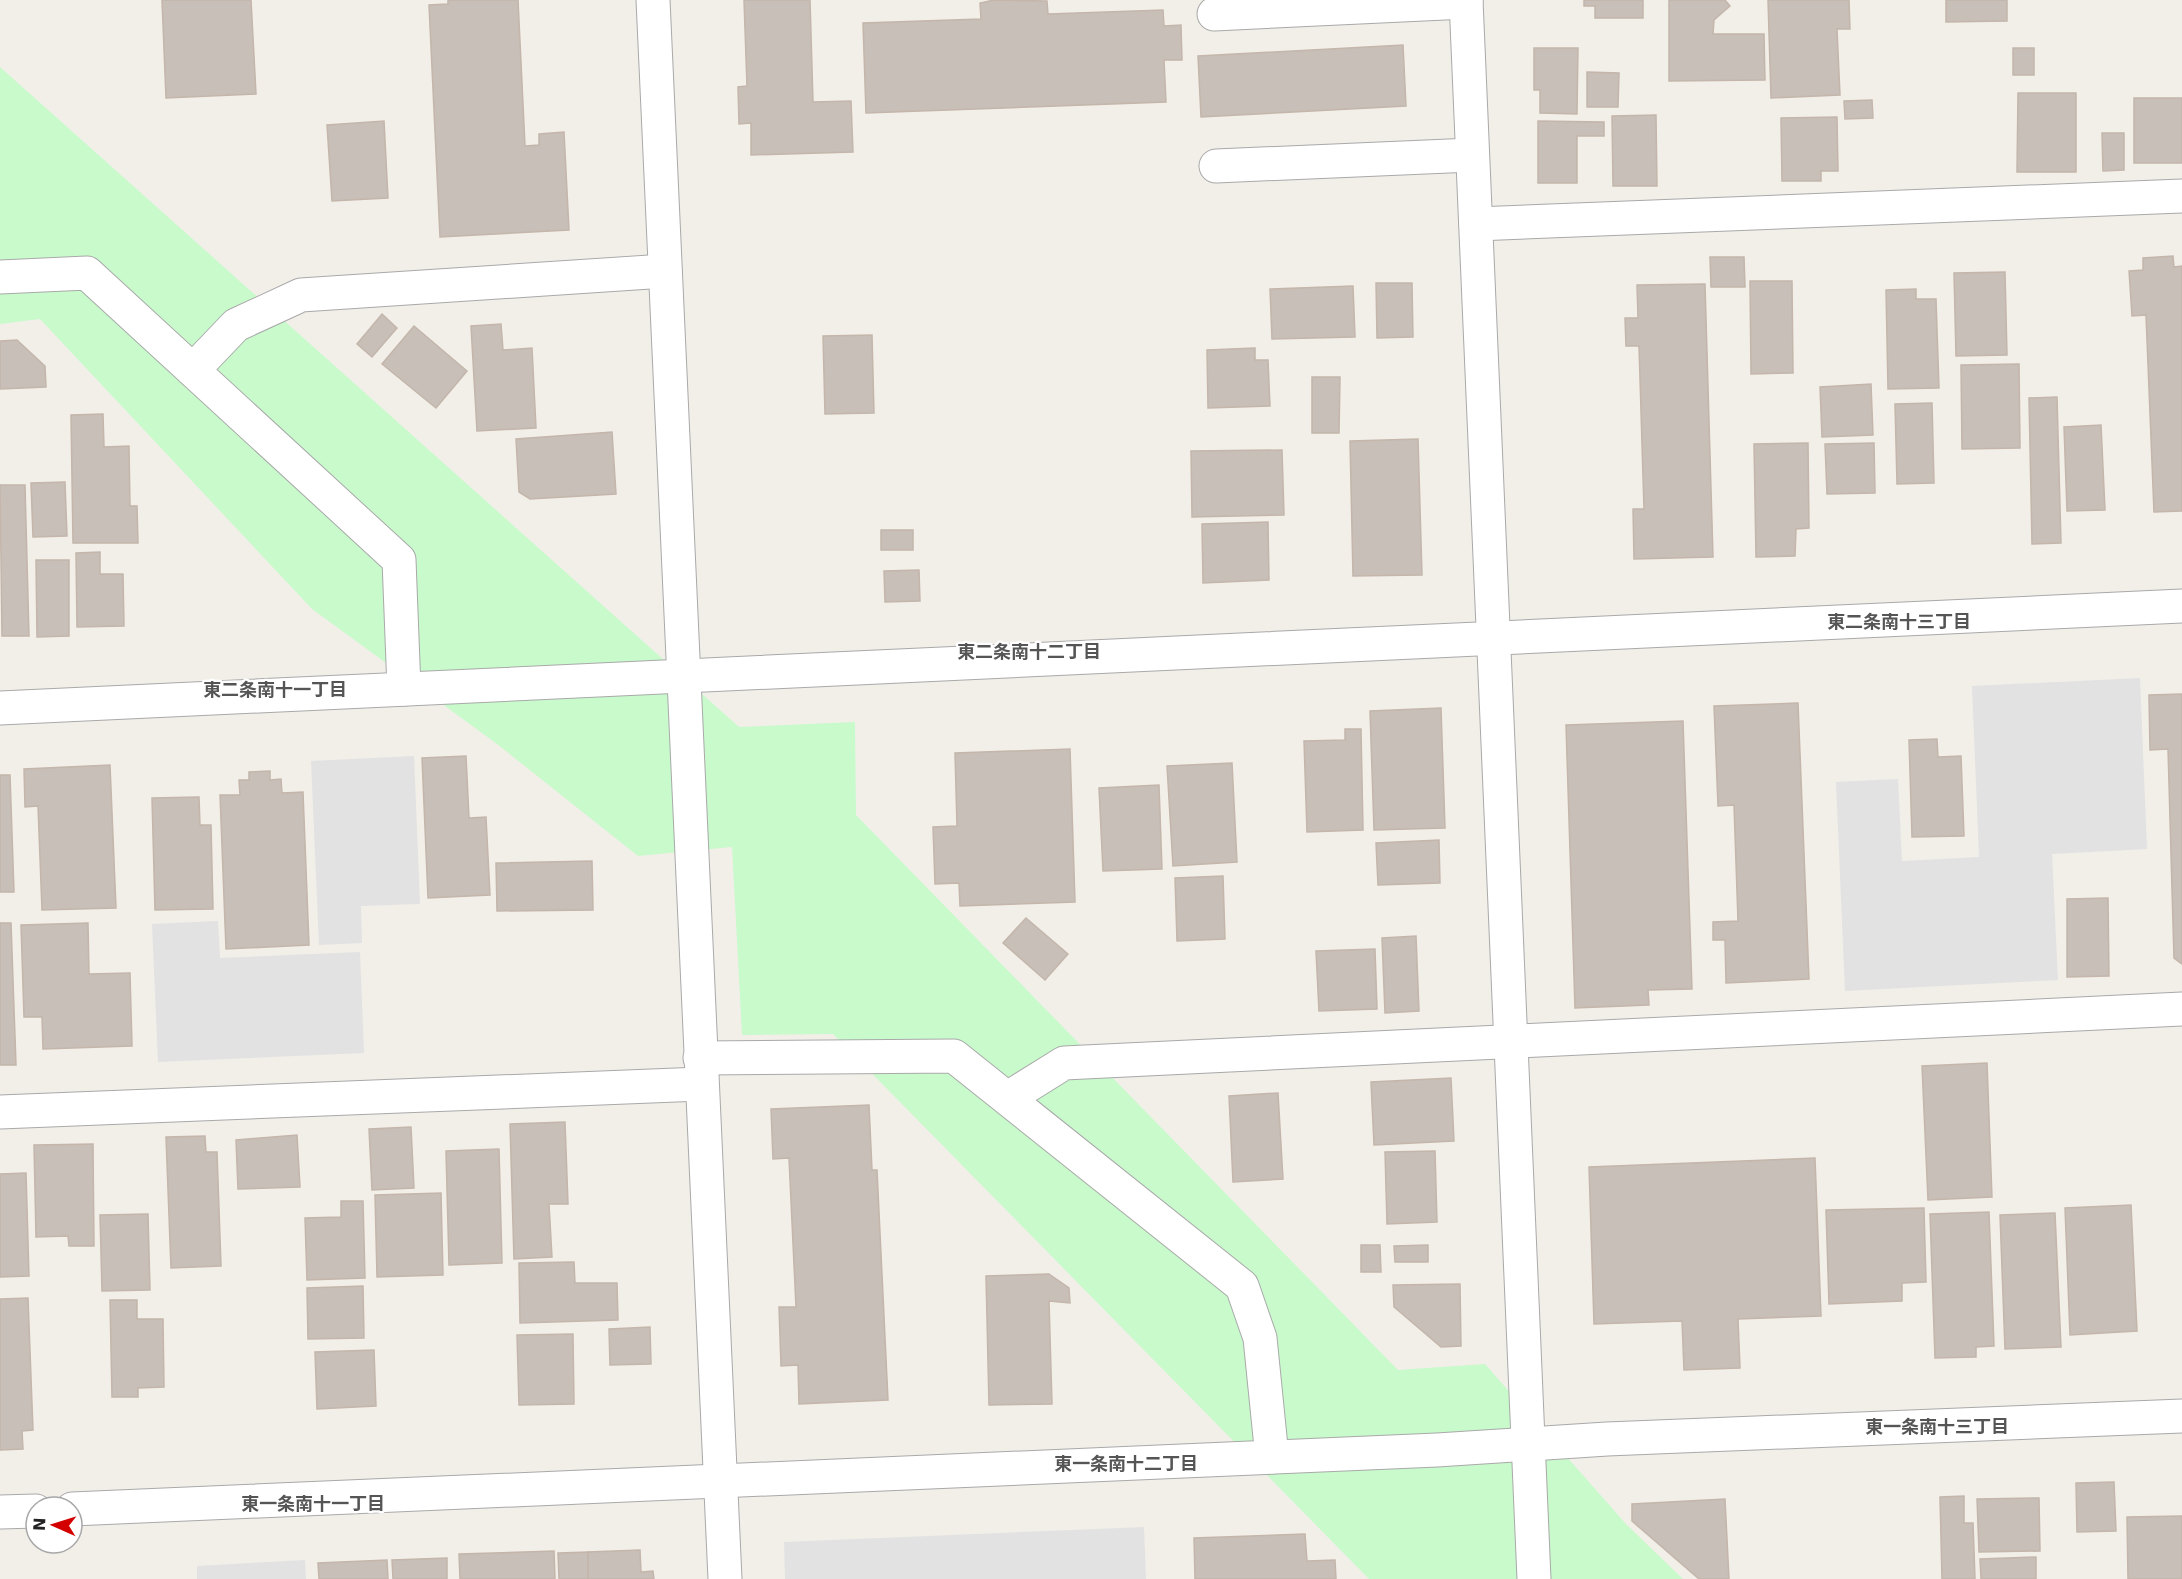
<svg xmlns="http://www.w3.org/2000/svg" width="2182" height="1579" viewBox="0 0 2182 1579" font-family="'DejaVu Sans','Noto Sans JP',sans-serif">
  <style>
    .park { fill: #c8facc }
    .parking { fill: #e2e2e2 }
    .building { fill: #c7bfb8; stroke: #c4b6ab; stroke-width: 1.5 }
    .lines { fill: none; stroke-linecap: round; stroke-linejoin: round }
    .minor-casing { stroke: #a9a9a9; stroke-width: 35 }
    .minor { stroke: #fff; stroke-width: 33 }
    .labels { text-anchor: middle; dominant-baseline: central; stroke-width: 4.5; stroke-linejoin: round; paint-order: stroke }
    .neighbourhood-label { font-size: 18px; font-weight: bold; fill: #555; stroke: #fff }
  </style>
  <rect width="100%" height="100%" fill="#f2efe9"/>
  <polygon class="park" points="0,67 739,727 855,722 856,815 1398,1370 1485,1364 1626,1524 1683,1579 1369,1579 833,1034 742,1035 732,847 638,856 497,744 312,609 40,319 0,324"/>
  <g class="parking">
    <polygon points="2140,678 2147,849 2052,854 2058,980 1845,991 1836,782 1898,779 1902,861 1979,857 1972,686"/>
    <polygon points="414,756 420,904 361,906 362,943 319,945 311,761"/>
    <polygon points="218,921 220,958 360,952 364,1053 158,1062 152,924"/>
    <polygon points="1144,1527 1146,1579 785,1579 784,1542"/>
    <polygon points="305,1560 306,1579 197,1579 197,1566"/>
  </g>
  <g class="building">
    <polygon points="162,0 251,0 256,94 166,98"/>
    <polygon points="448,0 518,0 525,146 539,145 539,134 564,132 569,230 440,237 429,5 448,4"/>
    <polygon points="744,0 810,0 813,102 851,101 853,152 751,155 751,123 739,124 738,87 747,86"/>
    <polygon points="994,0 1047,1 1048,14 1163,10 1164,26 1181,25 1182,60 1164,60 1166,102 866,113 863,23 981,19 980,3"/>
    <polygon points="1584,0 1643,0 1643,18 1595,18 1595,6 1584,6"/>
    <polygon points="1669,0 1725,0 1730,6 1714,20 1713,34 1764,34 1765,80 1669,81"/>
    <polygon points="1768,0 1849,0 1850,29 1837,29 1840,95 1771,98"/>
    <polygon points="1946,0 2007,0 2007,21 1946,22"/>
    <polygon points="1403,45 1406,106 1201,117 1198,56"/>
    <polygon points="1534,48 1578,48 1577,114 1540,113 1540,90 1534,90"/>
    <rect x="2013" y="48" width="21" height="27"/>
    <polygon points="1587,72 1619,73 1618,107 1587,107"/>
    <polygon points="2018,93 2076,93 2076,172 2017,172"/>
    <rect x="2134" y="98" width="48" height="65"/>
    <polygon points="1872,100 1873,118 1845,119 1844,101"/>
    <polygon points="1656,115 1657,186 1613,186 1612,116"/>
    <polygon points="1837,117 1838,171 1821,171 1821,181 1782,181 1781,118"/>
    <polygon points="384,121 388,198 332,201 327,125"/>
    <polygon points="1538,121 1604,122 1604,136 1577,136 1577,183 1538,183"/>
    <polygon points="2102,133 2124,133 2124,170 2103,171"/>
    <polygon points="2173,256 2174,267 2182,266 2182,511 2154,512 2146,315 2132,316 2129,271 2143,270 2143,258"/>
    <polygon points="1710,257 1744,257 1745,287 1711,287"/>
    <polygon points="2005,272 2007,355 1956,356 1954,273"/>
    <polygon points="1750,281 1792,281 1793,373 1751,374"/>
    <polygon points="1376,283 1412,283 1413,337 1377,338"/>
    <polygon points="1705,284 1713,557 1634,559 1633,509 1644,509 1639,346 1626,346 1625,318 1638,318 1637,285"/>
    <polygon points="1353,286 1355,337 1272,339 1270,289"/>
    <polygon points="1916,289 1916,299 1936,299 1939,388 1888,389 1886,290"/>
    <polygon points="382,314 397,328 372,357 357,344"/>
    <polygon points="501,324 503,350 532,348 536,428 477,431 471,326"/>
    <polygon points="414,326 467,371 436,408 382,364"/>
    <polygon points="872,335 874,413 825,414 823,336"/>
    <polygon points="17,340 45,366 46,387 0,389 0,341"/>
    <polygon points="1255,348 1255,360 1268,360 1270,406 1208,408 1207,350"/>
    <polygon points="2019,364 2020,448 1962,449 1961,365"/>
    <polygon points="1312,377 1340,377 1339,433 1312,433"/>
    <polygon points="1871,384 1873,435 1822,437 1820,387"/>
    <polygon points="2057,397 2061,543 2032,544 2029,398"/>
    <polygon points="1932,403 1934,483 1897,484 1895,404"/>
    <polygon points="103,414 104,447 129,446 130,506 137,506 138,543 73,543 71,415"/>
    <polygon points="2101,425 2105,510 2067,511 2064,427"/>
    <polygon points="612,432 616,494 530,499 519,492 516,439"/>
    <polygon points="1418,439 1422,575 1353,576 1350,441"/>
    <polygon points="1808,443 1809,528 1796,529 1795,556 1756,557 1754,444"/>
    <polygon points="1874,443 1875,493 1827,494 1825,444"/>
    <polygon points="1282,450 1284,515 1192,517 1191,451"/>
    <polygon points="65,482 67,536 33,537 31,483"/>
    <polygon points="0,485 25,485 29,636 2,636"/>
    <polygon points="1268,522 1269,580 1203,583 1202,524"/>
    <rect x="881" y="530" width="32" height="20"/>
    <polygon points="100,552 100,574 123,574 124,626 77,627 76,553"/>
    <polygon points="36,560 69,560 69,636 37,637"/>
    <polygon points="919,570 920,601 885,602 884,571"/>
    <polygon points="2182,694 2182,964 2174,958 2168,749 2150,750 2149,695"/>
    <polygon points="1798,703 1809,979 1726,983 1725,940 1713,940 1713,922 1738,921 1734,805 1718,806 1714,706"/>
    <polygon points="1441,708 1445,828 1374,830 1370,711"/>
    <polygon points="1683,721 1692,989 1648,990 1649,1005 1575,1008 1566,725"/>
    <polygon points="1345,729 1361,729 1363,830 1307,832 1304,741 1345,740"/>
    <polygon points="1937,739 1938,757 1961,756 1964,836 1912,837 1909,740"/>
    <polygon points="1070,749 1075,902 960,906 959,883 935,884 933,827 957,826 955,753"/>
    <polygon points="466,756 469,818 486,817 490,895 428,898 422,758"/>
    <polygon points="1232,763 1237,862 1173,866 1167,766"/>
    <polygon points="110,765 116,908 42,910 38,806 25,807 24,769"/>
    <polygon points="270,771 270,780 281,779 282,793 303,792 309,945 226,949 220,795 240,795 239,780 249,780 249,772"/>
    <polygon points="0,775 10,775 14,892 0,892"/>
    <polygon points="1159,785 1162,869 1103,871 1099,788"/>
    <polygon points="199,797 200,825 211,825 213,909 155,910 152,798"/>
    <polygon points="1439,840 1440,883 1378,885 1376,843"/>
    <polygon points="592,861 593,910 497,911 496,863"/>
    <polygon points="1223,876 1225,939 1177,941 1175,878"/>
    <polygon points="2108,898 2109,976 2067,977 2067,899"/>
    <polygon points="1026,918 1068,954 1045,980 1003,943"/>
    <polygon points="0,923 11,923 16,1065 0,1065"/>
    <polygon points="88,923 89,974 130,973 132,1046 43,1049 42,1017 24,1017 21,925"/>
    <polygon points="1416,936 1419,1011 1385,1013 1382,938"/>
    <polygon points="1375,949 1377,1009 1319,1011 1316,951"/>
    <polygon points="1987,1063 1992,1197 1928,1200 1922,1066"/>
    <polygon points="1451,1078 1454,1141 1374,1145 1371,1082"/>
    <polygon points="1278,1093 1283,1179 1233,1182 1229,1096"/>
    <polygon points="869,1105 872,1170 877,1170 888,1400 799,1404 798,1365 781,1366 779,1307 796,1307 789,1158 773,1159 771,1109"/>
    <polygon points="565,1122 568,1204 549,1204 552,1257 514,1259 510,1124"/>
    <polygon points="411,1127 414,1188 372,1190 369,1129"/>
    <polygon points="297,1135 300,1187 238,1189 236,1140"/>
    <polygon points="205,1136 206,1152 217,1152 221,1266 171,1268 166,1137"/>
    <polygon points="93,1144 94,1246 69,1246 68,1236 36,1237 34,1145"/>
    <polygon points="499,1149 502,1263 449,1265 446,1151"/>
    <polygon points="1435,1151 1437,1222 1387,1224 1385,1152"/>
    <polygon points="1815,1158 1821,1316 1738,1319 1740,1368 1684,1370 1682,1321 1594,1324 1589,1167"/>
    <polygon points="26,1173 29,1276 0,1277 0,1174"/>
    <polygon points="441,1193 443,1275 377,1277 375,1195"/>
    <polygon points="341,1201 363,1201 365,1278 307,1280 305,1218 341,1217"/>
    <polygon points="2131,1205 2137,1331 2070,1335 2065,1208"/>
    <polygon points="1924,1208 1926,1282 1902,1283 1902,1301 1829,1304 1826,1210"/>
    <polygon points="1989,1212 1994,1346 1976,1347 1976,1357 1935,1358 1930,1214"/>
    <polygon points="2055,1213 2061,1347 2005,1349 2000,1215"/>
    <polygon points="148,1214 150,1290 102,1291 100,1215"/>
    <polygon points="1361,1245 1380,1245 1381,1272 1361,1272"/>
    <polygon points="1428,1245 1428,1262 1395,1262 1394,1246"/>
    <polygon points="574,1262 575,1283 617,1283 618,1320 520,1323 519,1263"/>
    <polygon points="1049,1274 1069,1288 1070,1303 1049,1301 1052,1404 989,1405 986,1276"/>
    <polygon points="1460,1284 1461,1346 1441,1347 1394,1307 1393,1285"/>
    <polygon points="363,1286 364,1338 308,1339 307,1288"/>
    <polygon points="28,1298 33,1430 22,1431 23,1449 0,1450 0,1299"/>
    <polygon points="110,1300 137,1300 137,1319 163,1319 164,1387 138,1388 138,1397 112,1397"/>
    <polygon points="650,1327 651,1364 610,1365 609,1329"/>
    <polygon points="573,1334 574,1404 519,1405 517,1335"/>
    <polygon points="374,1350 376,1406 317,1409 315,1352"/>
    <polygon points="2114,1482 2116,1531 2077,1532 2076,1483"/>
    <polygon points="1964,1496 1964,1523 1973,1523 1975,1579 1942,1579 1940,1497"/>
    <polygon points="2039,1498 2040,1551 1979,1552 1977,1499"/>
    <polygon points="1725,1499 1729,1579 1699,1579 1632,1521 1632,1504"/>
    <polygon points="2182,1516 2182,1579 2128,1579 2127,1517"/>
    <polygon points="1305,1534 1307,1561 1335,1560 1336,1579 1195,1579 1194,1538"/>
    <polygon points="640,1550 641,1572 653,1571 654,1579 588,1579 588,1552"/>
    <polygon points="554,1551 555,1579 460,1579 459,1554"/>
    <polygon points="588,1552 588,1579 559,1579 558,1553"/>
    <polygon points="2036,1557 2036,1579 1981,1579 1980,1559"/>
    <polygon points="447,1558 447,1579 393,1579 392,1560"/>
    <polygon points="387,1560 388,1579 319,1579 318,1563"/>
  </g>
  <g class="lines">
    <defs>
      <g id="minor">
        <polyline points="653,0 725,1579"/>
        <polyline points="1466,0 1534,1579"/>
        <polyline points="1214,14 1466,2"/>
        <polyline points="1216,166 1472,155"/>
        <polyline points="1476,224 2182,196"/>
        <polyline points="0,277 87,273 399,560 404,689"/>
        <polyline points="193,370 236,325 301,295 665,271"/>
        <polyline points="0,708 2182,606"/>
        <polyline points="700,1058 954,1056 1242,1286 1260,1338 1272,1457"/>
        <polyline points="1008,1098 1064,1063 2182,1009"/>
        <polyline points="0,1112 701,1084"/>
        <polyline points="72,1509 1437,1450 1607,1439 2182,1416"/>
        <polyline points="0,1512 36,1511"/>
      </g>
    </defs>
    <use href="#minor" class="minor-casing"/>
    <use href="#minor" class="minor"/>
  </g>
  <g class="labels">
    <g class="neighbourhood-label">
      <text x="1899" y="621">東二条南十三丁目</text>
      <text x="1029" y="651">東二条南十二丁目</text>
      <text x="275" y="689">東二条南十一丁目</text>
      <text x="1937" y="1426">東一条南十三丁目</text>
      <text x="1126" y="1463">東一条南十二丁目</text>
      <text x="313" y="1503">東一条南十一丁目</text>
    </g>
  </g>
  <g transform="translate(54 1525) rotate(273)"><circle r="28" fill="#ffffff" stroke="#a7a7a7" stroke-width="1.5"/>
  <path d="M0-4.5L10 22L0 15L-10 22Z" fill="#d40000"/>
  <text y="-9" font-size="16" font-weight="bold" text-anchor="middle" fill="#222222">N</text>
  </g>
</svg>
